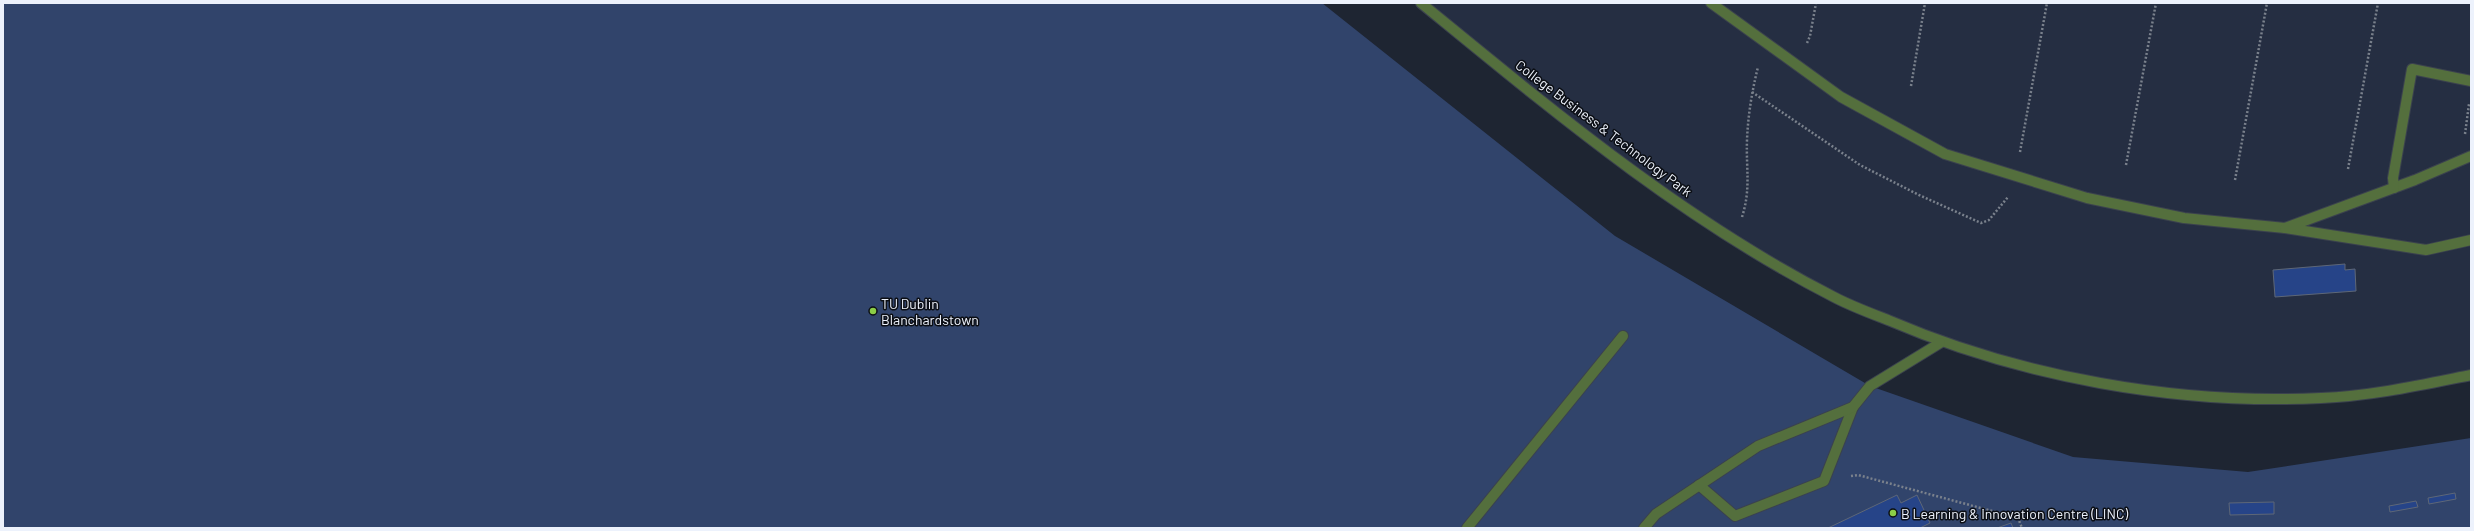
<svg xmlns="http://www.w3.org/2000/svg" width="2474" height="531" viewBox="0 0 2474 531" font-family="Barlow,sans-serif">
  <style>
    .built { fill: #252e42 }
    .green { fill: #31446b }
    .building { fill: #264488; stroke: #5e6777 }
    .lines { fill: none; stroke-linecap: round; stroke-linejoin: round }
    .service-casing { stroke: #3b424e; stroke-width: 12 }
    .path { stroke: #7a818c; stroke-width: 2.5; stroke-dasharray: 2 2; stroke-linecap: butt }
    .service { stroke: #546f3d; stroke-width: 10 }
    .poi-dot { fill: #8bce47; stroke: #0b0e14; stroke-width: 1.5 }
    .labels { text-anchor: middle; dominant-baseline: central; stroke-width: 3; stroke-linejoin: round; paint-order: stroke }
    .street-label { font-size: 14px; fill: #edf2fc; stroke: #0b0e14 }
    .poi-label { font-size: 14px; fill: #edf2fc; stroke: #0b0e14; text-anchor: start }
  </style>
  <rect width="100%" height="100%" fill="#1e2532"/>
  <polygon class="built" points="1421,3 2471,3 2471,374 2389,392 2244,398 2033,370 1835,298 1651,185"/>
  <polygon class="green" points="3,3 1322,3 1615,236 1870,386 2073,457 2248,472 2471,438 2471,528 3,528"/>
  <g class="building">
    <polygon points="2345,264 2345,270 2355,269 2356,291 2275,297 2273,270"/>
    <polygon points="2455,493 2456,499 2429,504 2428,498"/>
    <polygon points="1897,495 1901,503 1917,495 1930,523 1920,528 1828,528"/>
    <polygon points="2416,501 2418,507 2390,512 2389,506"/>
    <polygon points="2274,502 2274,514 2230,515 2229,503"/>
    <polygon points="2011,523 2013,528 1997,528"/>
  </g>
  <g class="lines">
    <defs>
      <g id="service">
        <path d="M1421,3C1552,110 1683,220 1834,297C1851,306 1870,313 1888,320C2021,377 2176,405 2321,398C2372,396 2421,385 2471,375"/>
        <polyline points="1711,3 1841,97 1945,154 2087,198 2184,218 2285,228"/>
        <polyline points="2471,156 2415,180 2285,228 2426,250 2471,240"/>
        <polyline points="2394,188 2393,178 2412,69 2471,81"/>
        <polyline points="1699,485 1735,516 1824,481 1853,407"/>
        <polyline points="1467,528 1623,336"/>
        <polyline points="1644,528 1656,514 1758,446 1853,407 1870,386 1940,343"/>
      </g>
    </defs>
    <use href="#service" class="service-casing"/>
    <g class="path">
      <polyline points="1807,43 1810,36 1816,3"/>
      <polyline points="1911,86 1925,3"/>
      <polyline points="1752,92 1860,165 1919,195 1981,223 1989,220 2008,197"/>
      <polyline points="2465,134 2469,104"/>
      <polyline points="2020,152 2047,3"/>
      <polyline points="2126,165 2156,3"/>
      <polyline points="2348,169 2378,3"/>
      <polyline points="2235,180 2267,3"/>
      <path d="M1742,217C1751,189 1746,170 1747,140C1748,115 1752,91 1758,67"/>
      <polyline points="1851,476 1858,475 2018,518 2022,528"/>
    </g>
    <use href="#service" class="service"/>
  </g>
  <g class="poi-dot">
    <circle cx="873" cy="311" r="4"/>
    <circle cx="1893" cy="513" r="4"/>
  </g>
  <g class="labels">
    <g class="street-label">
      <text transform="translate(1604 128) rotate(37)">College Business &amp; Technology Park</text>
    </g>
    <g class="poi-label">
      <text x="881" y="303">TU Dublin<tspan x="881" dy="16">Blanchardstown</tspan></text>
      <text x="1901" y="513">B Learning &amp; Innovation Centre (LINC)</text>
    </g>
  </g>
  <rect width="2474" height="531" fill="none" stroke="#edf2fc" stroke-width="8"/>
</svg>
